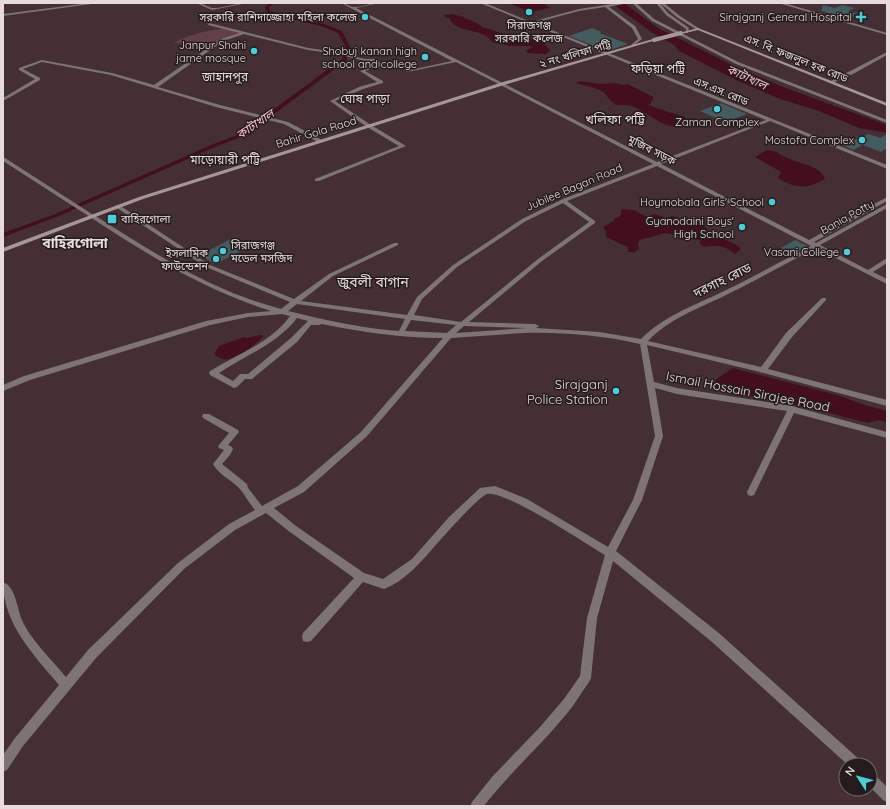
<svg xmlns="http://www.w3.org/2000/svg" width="890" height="809" viewBox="0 0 890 809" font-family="Quicksand,'Noto Sans Bengali',sans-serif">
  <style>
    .green { fill: #634047 }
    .water { fill: #430f1e }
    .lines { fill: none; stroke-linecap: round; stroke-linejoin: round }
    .canal { fill: #430f1e; fill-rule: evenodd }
    .building { fill: #445c5f }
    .minor { fill: #7e7475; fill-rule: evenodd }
    .tertiary { fill: #7e7475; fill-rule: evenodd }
    .secondary { fill: #a69698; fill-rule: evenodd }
    .secondary-bridge { stroke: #a69698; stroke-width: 4 }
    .poi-dot { fill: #52cbd9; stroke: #241b1c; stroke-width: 1.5 }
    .labels { text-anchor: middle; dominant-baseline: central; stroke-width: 3; stroke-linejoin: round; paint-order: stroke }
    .far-poi-label { font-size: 11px; fill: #e7dadc; stroke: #241b1c; text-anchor: end }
    .far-street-label { font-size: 11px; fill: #e7dadc; stroke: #241b1c }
    .far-neighbourhood-label { font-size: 12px; fill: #e7dadc; stroke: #241b1c }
    .far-water-label { font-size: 12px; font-style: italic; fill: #f9c0ca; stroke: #241b1c }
    .far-quarter-label { font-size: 13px; fill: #e7dadc; stroke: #241b1c }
    .street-label { font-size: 13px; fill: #e7dadc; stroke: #241b1c }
    .poi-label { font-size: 13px; fill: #e7dadc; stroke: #241b1c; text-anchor: end }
    .far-district-label { font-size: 14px; font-weight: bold; fill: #e7dadc; stroke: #241b1c }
    .neighbourhood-label { font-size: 14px; fill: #e7dadc; stroke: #241b1c }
  </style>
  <rect width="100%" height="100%" fill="#443034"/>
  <path class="green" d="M229,28L244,33L210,46L174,43C190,33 211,30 229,28Z"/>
  <g class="water">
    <polygon points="508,3 543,3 550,8 530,12"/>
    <polygon points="611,3 624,3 658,28 740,69 786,88 887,125 887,133 859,128 819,111 780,99 736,80 679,51 674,45 653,33"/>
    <path d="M452,14L463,17L481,25L482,27L511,36L541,40L550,50L546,54L528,53L526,51L533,46H510L492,42C484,28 459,34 450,20L451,19L445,17L444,15Z"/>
    <path d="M579,81L602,84L614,83L623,85L628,84L653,97V100L649,105C661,110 673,113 685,117L684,126C663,131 650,112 631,106C627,104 621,106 616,105C611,103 607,95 603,92C595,87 585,86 576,83Z"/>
    <path d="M767,150C775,150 778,153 785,157C796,163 821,165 825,179C808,189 795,189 778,178L781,172L755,157Z"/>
    <path d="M622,209L634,210L647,217L654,214L666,218L672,216L700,223L708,229L705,233C714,236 737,242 741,249L735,254C724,245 718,245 704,247L700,244V240L665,233L640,240L638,243L639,249L635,252H628V247L606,237V232L603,227L614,221V219L620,216Z"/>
    <path d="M261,335L264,336C256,344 239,357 229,359C223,361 218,357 214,354L219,346L244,337L247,338Z"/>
    <polygon points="733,368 837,395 865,405 887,411 887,422 878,420 868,423 813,409 759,397 716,390 714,383 718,378"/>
  </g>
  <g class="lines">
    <polygon class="canal" points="270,3 275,3 269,7 270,11 324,24 342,31 350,47 346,61 244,136 215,147 59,216 3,237 3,233 55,214 211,145 240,134 342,59 346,47 338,33 321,26 267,13 265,7"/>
  </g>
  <g class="building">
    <polygon points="823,5 835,8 842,5 855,8 848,11 859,14 848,18 821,11"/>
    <polygon points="592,28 602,32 599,33 628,44 607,51 569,36"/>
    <polygon points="721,103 747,114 725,122 700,111"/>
    <polygon points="869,134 880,138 887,134 887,148 881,152 863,145 853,150 842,145"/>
    <polygon points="231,239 247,248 215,264 200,255"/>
    <polygon points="795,240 808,246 793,254 781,248"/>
  </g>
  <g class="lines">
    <g class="minor">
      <polygon points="89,3 99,3 3,16 3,14"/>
      <path d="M196,3C202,3 206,6 212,8C219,9 237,3 247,3L212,10Z"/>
      <path d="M341,3C346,3 350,7 354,7C362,7 371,3 379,3L356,8L657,162L766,120L480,3H485L531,22L579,9L619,3H628L609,7L635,26L642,39L632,47L631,45L638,39L632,28L605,7L579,11L534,23L887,165V169L885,168L770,121L661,164L809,240L887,197V201L814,242L816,243L887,204V208L820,245L868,270L887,258V263L873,272L887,279V284L816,248C785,264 755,281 724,296C697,309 669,319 648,341L761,367L786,333L822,298H826V300L792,337L768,369L887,400V406L756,371L647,345L654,382L677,388L792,406L887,432V438L794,413L754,495L751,496L748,495L747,492L787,411L677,394L655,388L663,436L642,500L616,551L720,634L861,761L863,765H848L712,642L613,561L597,618L591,678L589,682C583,690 578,699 572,707C545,742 511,771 484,806H470L472,802L492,777L540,727L564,699L580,676L587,618L605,555C585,543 505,490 487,494C478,497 443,537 435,546C421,562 405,581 384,589L363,582L311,641L307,642L303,641L302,637L303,633L354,578L290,532L266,513L235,530L184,569L96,658L23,746L7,770L3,772V755L15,738L59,685C34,655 3,624 3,582C16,587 17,609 22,620C30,639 53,661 66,677L88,650L178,563L229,524L255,510C249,503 244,493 238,487C230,479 219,475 213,464L224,450L219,448L218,446L229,433L203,418L202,416L203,414H209L238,430L239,432L228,445L232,447L233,449L230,455L222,464L247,484L248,488L262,506L298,486L361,432L443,338C402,338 361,332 322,324L319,325H311L297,342L252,379H245L237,387L234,388L210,375L209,373L210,371C237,354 271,343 290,316L282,314L248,317L210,325L30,380L3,391V385L24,376L206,321L248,313L271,311C202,289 150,256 90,217V215H94C137,242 179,270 226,290C244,298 263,304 281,309L290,302L206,267L114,206L119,205L210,265L294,299L329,274L394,243H398V245L333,276L301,301L407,315L417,297L453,265L522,219L563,199L653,164L456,62L407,72L404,69V67H406L410,70L452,61ZM657,166L811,246C780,262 749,279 718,294C690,307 663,317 641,339L599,332L536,328L539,326L535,324L469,322L542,261L595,223V221L567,201ZM563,203L589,222L538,259L461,322L414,315L422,299L457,267L526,221ZM297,304L405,319L399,331C361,328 324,320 288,311ZM297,318L308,321L291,338L248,374H240L233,381L219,373C246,355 277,344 297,318ZM411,320L456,325L447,333L405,331ZM464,326L527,328L456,333ZM523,333C562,332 601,335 640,344L655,436L633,500L608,547L527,499L495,486L480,488L449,517L412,559L383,579L364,573L296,526L274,508L304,492L367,436L451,338Z"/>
      <polygon points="632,3 636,3 654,19 738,62 887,120 887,123 736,64 652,21"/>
      <polygon points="656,3 660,3 668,13 689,28 688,33 686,33 686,29 666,15"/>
      <polygon points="778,3 784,3 887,33 887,35"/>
      <polygon points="209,23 308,48 337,52 365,59 376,59 381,64 381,66 365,71 383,81 383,83 363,89 335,101 371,125 406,146 319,181 315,181 315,179 399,146 367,127 330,101 359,87 377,82 360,71 377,65 374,61 365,61 337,54 308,50 244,34 223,41 158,87 220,105 288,122 322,140 322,142 318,142 284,124 216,107 111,75 42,62 23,69 40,78 40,80 3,101 3,98 35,79 19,70 19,68 42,60 112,73 154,85 221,39 240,33 208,25"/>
      <polygon points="887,52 887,55 855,73 833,83 829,82"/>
      <polygon points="870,772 874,774 887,787 887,802 883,800 870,787"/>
    </g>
    <g class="tertiary">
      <polygon points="660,3 664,3 680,16 700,29 697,30 678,18"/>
      <polygon points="3,157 5,158 95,216 92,218 90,217 3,161"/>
    </g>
    <g class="secondary">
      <polygon points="698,28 887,103 887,106 698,30 681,34 679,33"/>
      <polygon points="653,39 656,40 504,85 143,199 3,252 3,248 139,197 500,83"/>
    </g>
    <polyline class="secondary-bridge" points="654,40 681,33"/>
  </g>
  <g class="poi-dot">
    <circle cx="529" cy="12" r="4"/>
    <circle cx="365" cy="17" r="4"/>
    <path d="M859 11h4v4h4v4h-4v4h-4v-4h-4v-4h4z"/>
    <circle cx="254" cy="51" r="4"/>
    <circle cx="425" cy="57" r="4"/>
    <circle cx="717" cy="109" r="4"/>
    <circle cx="862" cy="140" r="4"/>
    <circle cx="772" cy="202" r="4"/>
    <rect x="107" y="214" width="10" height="10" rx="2"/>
    <circle cx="742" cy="227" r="4"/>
    <circle cx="223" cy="251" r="4"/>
    <circle cx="847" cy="252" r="4"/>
    <circle cx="216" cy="259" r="4"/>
    <circle cx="616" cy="391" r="4"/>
  </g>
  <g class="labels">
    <g class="far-poi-label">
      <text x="357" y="17">সরকারি রাশিদাজ্জোহা মহিলা কলেজ</text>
      <text x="852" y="17">Sirajganj General Hospital</text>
      <text x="529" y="25" text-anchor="middle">সিরাজগঞ্জ<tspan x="529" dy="13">সরকারি কলেজ</tspan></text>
      <text x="246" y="45">Janpur Shahi<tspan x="246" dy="13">jame mosque</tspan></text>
      <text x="417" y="51">Shobuj kanan high<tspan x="417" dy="13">school and college</tspan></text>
      <text x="717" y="122" text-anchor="middle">Zaman Complex</text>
      <text x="854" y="140">Mostofa Complex</text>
      <text x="764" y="202">Hoymobala Girls' School</text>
      <text x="121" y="219" text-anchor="start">বাহিরগোলা</text>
      <text x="734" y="221">Gyanodaini Boys'<tspan x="734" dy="13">High School</tspan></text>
      <text x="231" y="245" text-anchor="start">সিরাজগঞ্জ<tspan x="231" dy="13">মডেল মসজিদ</tspan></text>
      <text x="839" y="252">Vasani College</text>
      <text x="208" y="253">ইসলামিক<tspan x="208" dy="13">ফাউন্ডেশন</tspan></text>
    </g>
    <g class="far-street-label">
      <text transform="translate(575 54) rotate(-16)">২ নং খলিফা পট্টি</text>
      <text transform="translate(796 58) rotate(22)">এস. বি. ফজলুল হক রোড</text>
      <text transform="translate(721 91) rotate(22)">এস.এস. রোড</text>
      <text transform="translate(316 132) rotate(-17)">Bahir Gola Raod</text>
      <text transform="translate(652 150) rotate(27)">মুজিব সড়ক</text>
      <text transform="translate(574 187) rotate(-23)">Jubilee Bagan Road</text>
      <text transform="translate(847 217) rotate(-29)">Bania Potty</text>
    </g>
    <g class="far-neighbourhood-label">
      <text x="658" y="68">ফড়িয়া পট্টি</text>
      <text x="225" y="76">জাহানপুর</text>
      <text x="365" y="98">ঘোষ পাড়া</text>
      <text x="225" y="159">মাড়োয়ারী পট্টি</text>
    </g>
    <g class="far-water-label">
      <text transform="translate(747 77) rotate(25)">কাটাখাল</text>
      <text transform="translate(255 124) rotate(-34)">কাটাখাল</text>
    </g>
    <g class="far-quarter-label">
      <text x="615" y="119">খলিফা পট্টি</text>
    </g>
    <g class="street-label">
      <text transform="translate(722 280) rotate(-26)">দরগাহ রোড</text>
      <text transform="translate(748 391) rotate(11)">Ismail Hossain Sirajee Road</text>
    </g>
    <g class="poi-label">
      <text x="608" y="384">Sirajganj<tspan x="608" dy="15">Police Station</tspan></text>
    </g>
    <g class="far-district-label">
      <text x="75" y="243">বাহিরগোলা</text>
    </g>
    <g class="neighbourhood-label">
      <text x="373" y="282">জুবলী বাগান</text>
    </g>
  </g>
  <rect width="890" height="809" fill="none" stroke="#e7dadc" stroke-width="8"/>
  <g transform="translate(858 777) rotate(306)"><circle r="19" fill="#241b1c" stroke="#726769"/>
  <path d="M0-3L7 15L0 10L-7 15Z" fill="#52cbd9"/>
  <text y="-6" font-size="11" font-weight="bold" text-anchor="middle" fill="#e7dadc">N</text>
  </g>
</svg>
